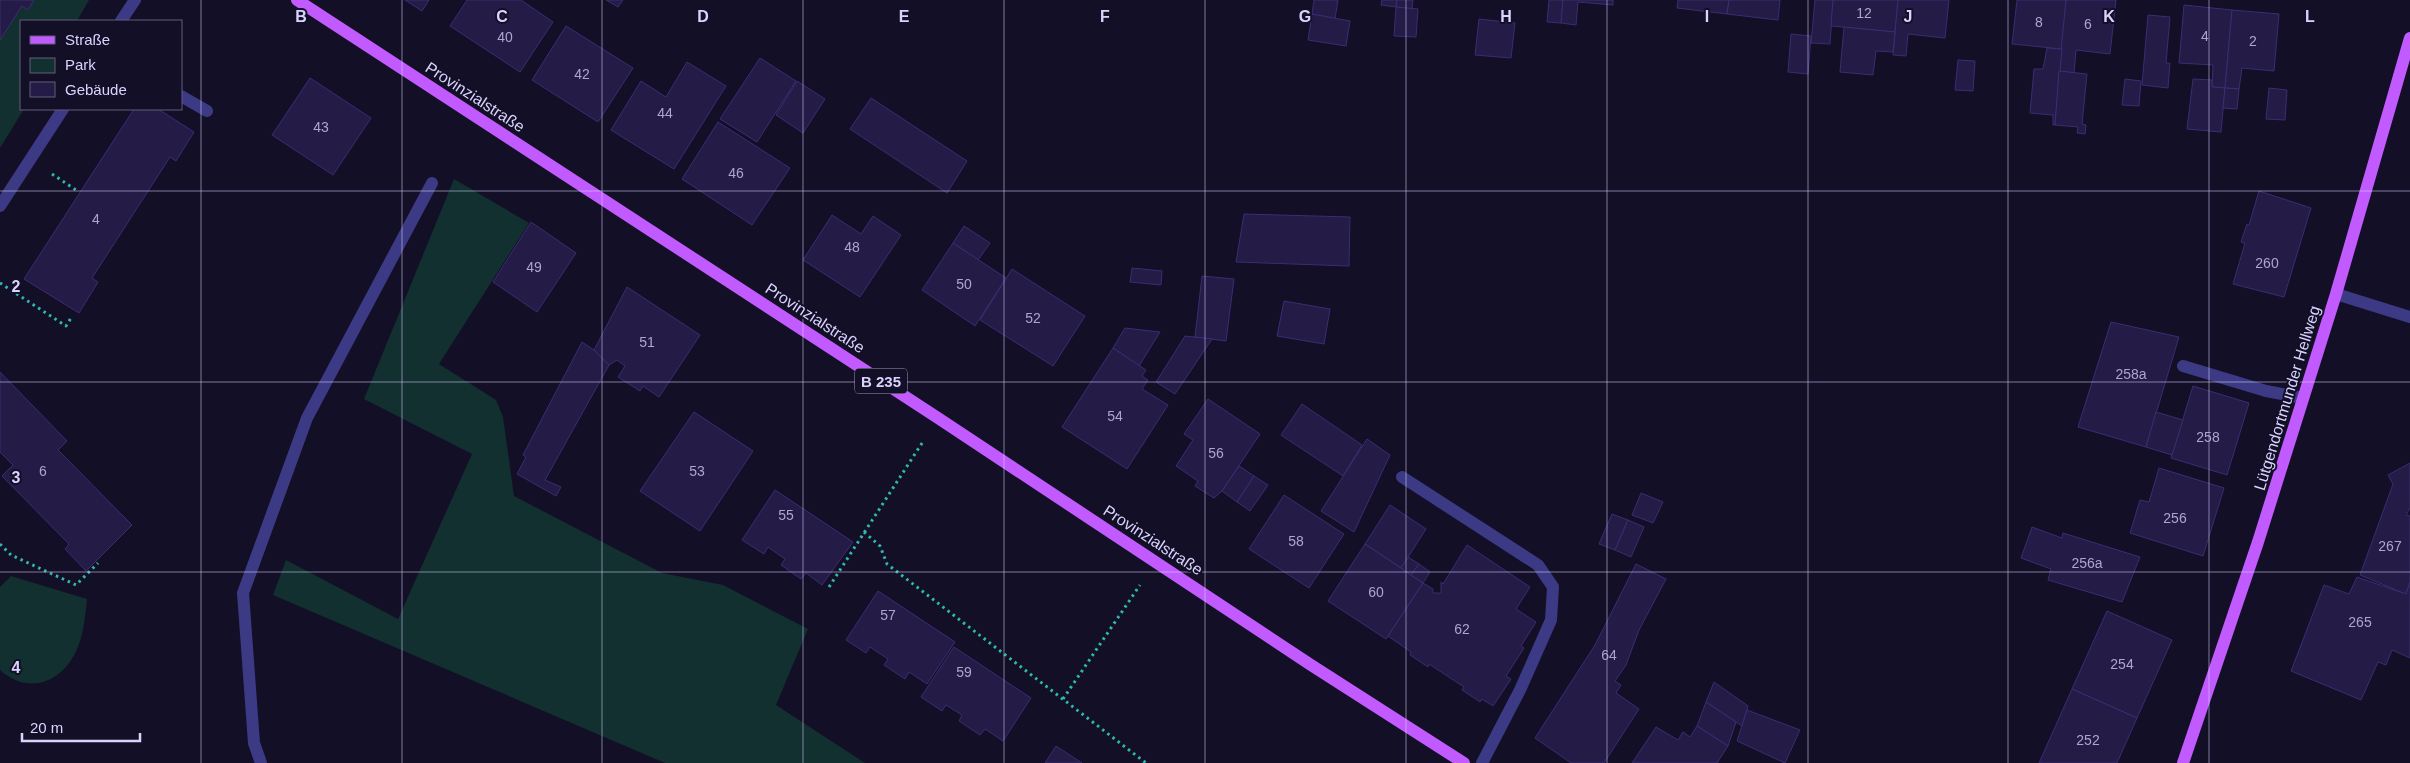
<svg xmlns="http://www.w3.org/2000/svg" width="2410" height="763" viewBox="0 0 2410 763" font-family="Helvetica,sans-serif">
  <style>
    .green { fill: #12302f }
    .building { fill: #241b47; stroke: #3b2d73 }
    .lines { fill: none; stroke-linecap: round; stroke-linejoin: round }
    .path { stroke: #2fb8b0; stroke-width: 3; stroke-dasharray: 2.5 4; stroke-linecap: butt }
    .minor { stroke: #3d3a85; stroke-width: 12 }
    .major { stroke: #c25bff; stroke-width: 12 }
    .grid { fill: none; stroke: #d9d4ff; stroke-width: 1; stroke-opacity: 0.55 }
    .labels { text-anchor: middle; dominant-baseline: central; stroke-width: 4; stroke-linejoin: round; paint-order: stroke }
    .number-label { font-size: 14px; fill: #aca6d1 }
    .shield { fill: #130f26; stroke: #9e99be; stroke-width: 1 }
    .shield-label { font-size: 15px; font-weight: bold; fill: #d9d4ff }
    .street-label { font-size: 16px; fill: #d9d4ff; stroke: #130f26 }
    .grid-label { font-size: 16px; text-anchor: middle; font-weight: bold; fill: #d9d4ff; stroke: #130f26; stroke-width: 4; stroke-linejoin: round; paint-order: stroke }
  </style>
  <rect width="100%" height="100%" fill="#130f26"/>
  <g class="green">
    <polygon points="0,0 89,0 77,21 21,21 21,109 24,109 0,148"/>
    <polygon points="454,179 529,223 439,364 496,400 503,417 514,496 662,573 723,585 808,629 776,705 865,763 665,763 273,595 286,560 398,619 472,454 364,399"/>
    <path d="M11,576L87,599C85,616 84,634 77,649C63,682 29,696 0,670V587Z"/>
  </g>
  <g class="building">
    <polygon points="0,0 34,0 28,10 22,6 0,40"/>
    <polygon points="405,0 429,0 422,11"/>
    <polygon points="467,0 521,0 553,22 520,72 450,26"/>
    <polygon points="606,0 623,0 618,7"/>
    <polygon points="1314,0 1338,0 1335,19 1312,14"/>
    <polygon points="1382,0 1397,0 1396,7 1381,5"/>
    <polygon points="1397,0 1413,0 1412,9 1396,7"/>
    <polygon points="1549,0 1563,0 1561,23 1547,22"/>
    <polygon points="1563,0 1613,0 1613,5 1578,2 1576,25 1561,23"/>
    <polygon points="1678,0 1729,0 1727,14 1677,8"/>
    <polygon points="1729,0 1780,0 1778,20 1727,14"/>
    <polygon points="1815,0 1833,0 1830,44 1811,43"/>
    <polygon points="1833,0 1898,0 1895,32 1831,26"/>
    <polygon points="1898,0 1949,0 1945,38 1908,34 1906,56 1893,55"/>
    <polygon points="2017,0 2066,0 2062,49 2012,44"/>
    <polygon points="2066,0 2116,0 2110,54 2076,50 2074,73 2059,71"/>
    <polygon points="2184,5 2232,10 2225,88 2212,87 2213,65 2179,63"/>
    <polygon points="1396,7 1418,9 1416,37 1394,36"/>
    <polygon points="2232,10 2279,14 2274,71 2242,68 2239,89 2225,88"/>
    <polygon points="1312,14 1350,21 1346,46 1308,40"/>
    <polygon points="2148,15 2170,17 2166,63 2170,63 2168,88 2142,85"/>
    <polygon points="1479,19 1515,23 1511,58 1475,55"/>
    <polygon points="566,26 633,68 598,122 532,80"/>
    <polygon points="1844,27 1895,32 1893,52 1876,51 1873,75 1840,72"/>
    <polygon points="1791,34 1811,36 1808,74 1788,72"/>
    <polygon points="2047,48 2062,49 2055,125 2053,125 2053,115 2030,113 2034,69 2043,69"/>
    <polygon points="760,58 796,81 757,142 720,119"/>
    <polygon points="1958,60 1975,61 1973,91 1955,90"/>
    <polygon points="687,62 726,86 674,169 611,130 641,81 666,97"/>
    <polygon points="2059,71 2087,74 2082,124 2086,125 2085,134 2077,133 2078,127 2055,125"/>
    <polygon points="310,78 371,118 333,175 272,135"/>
    <polygon points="2125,79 2141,81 2139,106 2122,105"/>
    <polygon points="2193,79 2212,80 2212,87 2225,88 2221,132 2187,129"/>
    <polygon points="797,81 825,99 803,133 776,115"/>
    <polygon points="2225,88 2239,89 2237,109 2223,108"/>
    <polygon points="2269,88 2287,90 2285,120 2266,119"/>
    <polygon points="871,98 967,161 947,193 850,129"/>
    <polygon points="134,109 158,109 194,132 176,161 170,157 92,278 98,282 79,313 24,279"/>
    <polygon points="718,122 790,168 752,225 682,179"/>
    <polygon points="2259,191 2311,208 2284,297 2233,284 2245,243 2241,242 2247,224 2249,225"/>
    <polygon points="1244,214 1350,217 1349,266 1236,262"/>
    <polygon points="832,215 861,234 873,216 901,235 860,297 803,260"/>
    <polygon points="531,222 576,253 537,312 493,282"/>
    <polygon points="964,226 990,243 978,260 953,243"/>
    <polygon points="953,243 1006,278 975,326 922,290"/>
    <polygon points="1132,268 1162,271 1161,285 1130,282"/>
    <polygon points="1012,269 1085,316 1053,366 980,320"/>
    <polygon points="1202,276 1234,279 1226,341 1195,337"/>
    <polygon points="627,287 700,335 659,397 643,386 640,391 618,377 625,366 617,360 609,365 594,350"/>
    <polygon points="1284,301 1330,309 1324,344 1277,336"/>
    <polygon points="2111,322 2179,337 2146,447 2078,427"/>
    <polygon points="1125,328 1160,332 1139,366 1113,348"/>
    <polygon points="1185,336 1212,339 1175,394 1156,382"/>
    <polygon points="582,342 594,350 609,365 545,480 561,487 556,496 517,474 526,457 523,455"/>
    <polygon points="1113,348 1146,370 1142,376 1148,380 1142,389 1168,405 1127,469 1062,427"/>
    <polygon points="0,372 67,441 58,450 132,525 86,571 65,549 69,544 2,476 13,465 0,452"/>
    <polygon points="2193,386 2249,403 2227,475 2171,458"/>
    <polygon points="1208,399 1260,434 1222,491 1214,498 1195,486 1198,481 1176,466 1193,440 1184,434"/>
    <polygon points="1302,404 1362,445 1343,476 1281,435"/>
    <polygon points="694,412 753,451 700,531 640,491"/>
    <polygon points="2156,412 2183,420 2172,455 2146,447"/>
    <polygon points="1367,439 1390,455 1354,532 1321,511"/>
    <polygon points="2410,463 2410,508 2406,515 2410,516 2410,582 2406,594 2360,575 2393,484 2388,475"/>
    <polygon points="1239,466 1254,476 1237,502 1222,491"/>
    <polygon points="2159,468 2224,488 2203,556 2130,533 2140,500 2149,502"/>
    <polygon points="1254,476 1268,485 1250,511 1237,502"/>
    <polygon points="775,490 853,542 822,585 806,573 801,579 781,565 785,559 768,547 764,554 742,540"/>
    <polygon points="1641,493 1663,502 1653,523 1632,515"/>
    <polygon points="1284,495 1344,534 1309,588 1249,549"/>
    <polygon points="1390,505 1426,529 1401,568 1365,544"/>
    <polygon points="1612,514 1628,520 1615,550 1599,544"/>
    <polygon points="1628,520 1644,527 1631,557 1615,550"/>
    <polygon points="2032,527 2062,538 2063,533 2140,557 2122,602 2048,580 2051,569 2021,558"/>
    <polygon points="1365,544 1423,583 1386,639 1328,601"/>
    <polygon points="1467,545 1530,587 1516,609 1536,622 1521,646 1524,648 1506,676 1511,679 1493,706 1482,699 1480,702 1462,690 1464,687 1429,664 1428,667 1410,655 1411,652 1388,636 1423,583 1433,589 1433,593 1441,593 1441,582 1443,584"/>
    <polygon points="1408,557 1419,564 1411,575 1401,568"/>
    <polygon points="1419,564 1430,572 1423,583 1411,575"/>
    <polygon points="1636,564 1666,579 1639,630 1626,665 1615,681 1621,685 1616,693 1639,709 1604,763 1571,763 1535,738 1595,645"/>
    <polygon points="2357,577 2406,594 2410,582 2410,658 2392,650 2386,665 2378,662 2361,700 2291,671 2324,585 2349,594"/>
    <polygon points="878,591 955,642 927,684 909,672 905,679 884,665 888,659 870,647 866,653 846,640"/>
    <polygon points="2107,611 2172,640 2137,718 2072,689"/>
    <polygon points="954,647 1031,698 1003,741 985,729 980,735 959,721 962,715 946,705 942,711 921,697"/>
    <polygon points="1714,682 1748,706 1742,726 1706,702"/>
    <polygon points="2072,689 2137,718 2117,763 2039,763"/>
    <polygon points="1706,702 1736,722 1728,746 1697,726"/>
    <polygon points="1747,710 1800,730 1785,763 1737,741"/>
    <polygon points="1697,726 1728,746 1717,763 1632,763 1656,727 1678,740 1683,732 1690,737"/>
    <polygon points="1056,746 1082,763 1045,763"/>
  </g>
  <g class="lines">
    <g class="path">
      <polyline points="52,174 76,190"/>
      <polyline points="0,283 66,326 71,318"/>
      <polyline points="864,532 880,546 887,564 1146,763"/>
      <polyline points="0,544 11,555 76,585 98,563"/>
      <polyline points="829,587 924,440"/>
      <polyline points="1063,699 1140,585"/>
    </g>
    <g class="minor">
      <polyline points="121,21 135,0"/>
      <polyline points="181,96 207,111"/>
      <polyline points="0,206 63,109"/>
      <polyline points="2336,294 2410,317"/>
      <polyline points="2183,366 2266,391 2303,398"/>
      <polyline points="1402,477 1538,565 1553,587 1551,620 1520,690 1482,763"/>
      <polyline points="261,763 254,743 243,593 307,418 432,183"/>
    </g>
    <g class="major">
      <polyline points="297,0 938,418 1311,665 1464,763"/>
      <polyline points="2183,763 2258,542 2336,294 2410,38"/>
    </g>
  </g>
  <path class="grid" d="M201,0V763M402,0V763M602,0V763M803,0V763M1004,0V763M1205,0V763M1406,0V763M1607,0V763M1808,0V763M2008,0V763M2209,0V763M0,191H2410M0,382H2410M0,572H2410"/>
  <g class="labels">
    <g class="number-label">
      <text x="1864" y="13">12</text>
      <text x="2039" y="22">8</text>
      <text x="2088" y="24">6</text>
      <text x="2205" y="36">4</text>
      <text x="505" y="37">40</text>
      <text x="2253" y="41">2</text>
      <text x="582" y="74">42</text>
      <text x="665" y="113">44</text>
      <text x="321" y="127">43</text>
      <text x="736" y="173">46</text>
      <text x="96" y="219">4</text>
      <text x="852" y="247">48</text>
      <text x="2267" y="263">260</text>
      <text x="534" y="267">49</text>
      <text x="964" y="284">50</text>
      <text x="1033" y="318">52</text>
      <text x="647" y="342">51</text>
      <text x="2131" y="374">258a</text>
      <text x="1115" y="416">54</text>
      <text x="2208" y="437">258</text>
      <text x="1216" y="453">56</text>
      <text x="43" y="471">6</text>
      <text x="697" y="471">53</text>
      <text x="786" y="515">55</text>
      <text x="2175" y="518">256</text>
      <text x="1296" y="541">58</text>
      <text x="2390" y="546">267</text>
      <text x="2087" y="563">256a</text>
      <text x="1376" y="592">60</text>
      <text x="888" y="615">57</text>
      <text x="2360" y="622">265</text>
      <text x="1462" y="629">62</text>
      <text x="1609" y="655">64</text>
      <text x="2122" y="664">254</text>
      <text x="964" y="672">59</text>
      <text x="2088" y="740">252</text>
    </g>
    <rect class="shield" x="855" y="368.5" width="52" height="25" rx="4"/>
    <g class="shield-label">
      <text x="881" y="381">B 235</text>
    </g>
    <g class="street-label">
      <text transform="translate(475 97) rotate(33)">Provinzialstraße</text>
      <text transform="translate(815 318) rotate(33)">Provinzialstraße</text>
      <text transform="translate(2287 398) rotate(-73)">Lütgendortmunder Hellweg</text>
      <text transform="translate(1153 540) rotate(33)">Provinzialstraße</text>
    </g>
  </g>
  <g class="grid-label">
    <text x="301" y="22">B</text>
    <text x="502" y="22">C</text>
    <text x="703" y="22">D</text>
    <text x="904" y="22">E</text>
    <text x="1105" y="22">F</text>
    <text x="1305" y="22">G</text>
    <text x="1506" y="22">H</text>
    <text x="1707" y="22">I</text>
    <text x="1908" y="22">J</text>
    <text x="2109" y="22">K</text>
    <text x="2310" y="22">L</text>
    <text x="16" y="292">2</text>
    <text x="16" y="483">3</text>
    <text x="16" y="673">4</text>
  </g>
  <rect x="20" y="20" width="162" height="90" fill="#130f26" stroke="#625e7d"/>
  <rect x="30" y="36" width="25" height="8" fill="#c25bff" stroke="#625e7d"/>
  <text x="65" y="45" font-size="15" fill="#d9d4ff">Straße</text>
  <rect x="30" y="58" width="25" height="15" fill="#12302f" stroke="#625e7d"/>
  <text x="65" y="70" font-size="15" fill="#d9d4ff">Park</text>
  <rect x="30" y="82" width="25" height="15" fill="#241b47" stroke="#625e7d"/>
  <text x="65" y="95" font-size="15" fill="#d9d4ff">Gebäude</text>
  <path d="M22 733v8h118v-8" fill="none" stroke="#d9d4ff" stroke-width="2.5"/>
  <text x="30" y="733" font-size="15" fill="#d9d4ff" stroke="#130f26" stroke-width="4" paint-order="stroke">20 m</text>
</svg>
